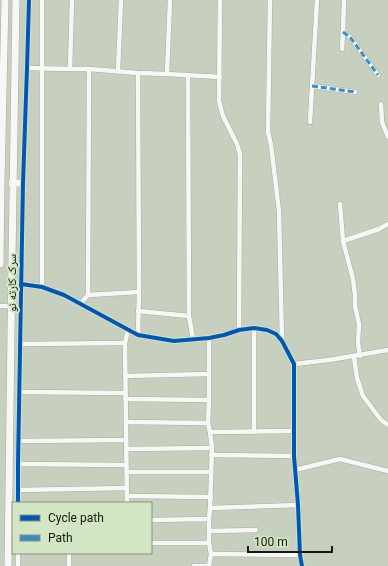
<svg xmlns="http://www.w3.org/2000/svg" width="388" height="566" viewBox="0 0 388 566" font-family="Roboto,'Noto Naskh Arabic',sans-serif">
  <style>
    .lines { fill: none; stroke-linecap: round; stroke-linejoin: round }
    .minor-casing { stroke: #a5ac9e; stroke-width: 5.5 }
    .tertiary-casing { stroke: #a5ac9e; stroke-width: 6 }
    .trunk-casing { stroke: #a5ac9e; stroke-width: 8 }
    .minor { stroke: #f7f8f5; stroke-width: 4.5 }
    .tertiary { stroke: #f7f8f5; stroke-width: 5.5 }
    .trunk { stroke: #f7f8f5; stroke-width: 7 }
    .quiet { stroke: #368cc7; stroke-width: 3; stroke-dasharray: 6 3; stroke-linecap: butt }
    .cycleway-casing { stroke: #d3e5c3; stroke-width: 6 }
    .cycleway { stroke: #0057b8; stroke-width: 4 }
    .labels { text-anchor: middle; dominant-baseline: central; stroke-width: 4; stroke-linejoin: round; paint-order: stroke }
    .street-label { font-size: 12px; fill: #13190d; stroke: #d3e5c3 }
  </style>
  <rect width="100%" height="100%" fill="#c7d0be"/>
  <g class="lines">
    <defs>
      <g id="minor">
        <polyline points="42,0 42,287"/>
        <polyline points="220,0 219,101 223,116 237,144 240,154 239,330"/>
        <polyline points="270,0 268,132 271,145 279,211 282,341"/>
        <polyline points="343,32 350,37 378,75"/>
        <polyline points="342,49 343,32 344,0"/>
        <polyline points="27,68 70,69 89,69 138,73 167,74 220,77"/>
        <polyline points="70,69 72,0"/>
        <polyline points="118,71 121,0"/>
        <polyline points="167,74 170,0"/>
        <polyline points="188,76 189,316 193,339"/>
        <polyline points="312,86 355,92"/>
        <polyline points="381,104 382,122 388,137"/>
        <polyline points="310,122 317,0"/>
        <polyline points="340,204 343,241 353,279 355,295 355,306 359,324 358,343 360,356"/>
        <polyline points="343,241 379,229 388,224"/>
        <polyline points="88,295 139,292"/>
        <polyline points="80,304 88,295 89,69"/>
        <polyline points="0,306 12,306"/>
        <polyline points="138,311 189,316"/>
        <polyline points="138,335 139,292 138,73"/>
        <polyline points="209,338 209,400 208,423 210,432 212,448 210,508 209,519 209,543 211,554 209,566"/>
        <polyline points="20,344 125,343"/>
        <polyline points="354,357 357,378 363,396 381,420 388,425"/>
        <polyline points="294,364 329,360 388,350"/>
        <polyline points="125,376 208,374"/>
        <polyline points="20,392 125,393"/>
        <polyline points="125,399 209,400"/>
        <polyline points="126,422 208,423"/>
        <polyline points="210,432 294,431"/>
        <polyline points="254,432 254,328"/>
        <polyline points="19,441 126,440"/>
        <polyline points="126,449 212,448"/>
        <polyline points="211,455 294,456"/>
        <polyline points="18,464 126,465"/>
        <polyline points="295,470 340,459 388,471"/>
        <polyline points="126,472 211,472"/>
        <polyline points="18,490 127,488"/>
        <polyline points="127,496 211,497"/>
        <polyline points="18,503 18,464 23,183 27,68 29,0"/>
        <polyline points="127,503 125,343 128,330"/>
        <polyline points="210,508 298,505"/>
        <polyline points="151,520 209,519"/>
        <polyline points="209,531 256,530"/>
        <polyline points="151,543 209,543"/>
        <polyline points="69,553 69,566"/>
        <polyline points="211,554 300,555"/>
        <polyline points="18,566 18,553"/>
        <polyline points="194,566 209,566"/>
      </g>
      <polyline id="tertiary" points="21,284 42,287 64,295 138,335 174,341 209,338 224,335 239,330 254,328 267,330 276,334 282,341 294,364 294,456 298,505 300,555 302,566"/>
      <g id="trunk">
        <polyline points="12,183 23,183"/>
        <polyline points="0,264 1,183 5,0"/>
        <path d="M8,566C11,377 12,189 16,0"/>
      </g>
    </defs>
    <use href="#minor" class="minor-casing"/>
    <use href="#tertiary" class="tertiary-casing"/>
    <use href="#trunk" class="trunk-casing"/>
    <use href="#minor" class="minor"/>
    <use href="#tertiary" class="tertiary"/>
    <use href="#trunk" class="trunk"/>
    <g class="quiet">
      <polyline points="343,32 350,37 378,75"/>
      <polyline points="312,86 355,92"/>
    </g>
    <defs>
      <g id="cycleway">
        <polyline points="21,284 42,287 64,295 138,335 174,341 209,338 224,335 239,330 254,328 267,330 276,334 282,341 294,364 294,456 298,505 300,555 302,566"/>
        <polyline points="18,503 18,464 23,183 27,68 29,0"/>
      </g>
    </defs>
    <use href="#cycleway" class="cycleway-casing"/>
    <use href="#cycleway" class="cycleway"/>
  </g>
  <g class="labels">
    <g class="street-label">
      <text transform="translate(12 283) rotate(-90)">سرک کارته نو</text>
    </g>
  </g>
  <rect x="12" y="502" width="140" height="52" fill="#d3e5c3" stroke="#86937a"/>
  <rect x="20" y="515" width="20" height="6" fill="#0057b8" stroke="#86937a"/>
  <text x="48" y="522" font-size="12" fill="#13190d">Cycle path</text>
  <rect x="20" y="535" width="20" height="6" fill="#368cc7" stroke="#86937a"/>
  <text x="48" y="542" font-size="12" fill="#13190d">Path</text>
  <path d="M248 546v6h84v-6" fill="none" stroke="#13190d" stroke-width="2"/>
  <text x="254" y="546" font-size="12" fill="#13190d" stroke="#d3e5c3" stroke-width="3" paint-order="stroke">100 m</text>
</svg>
